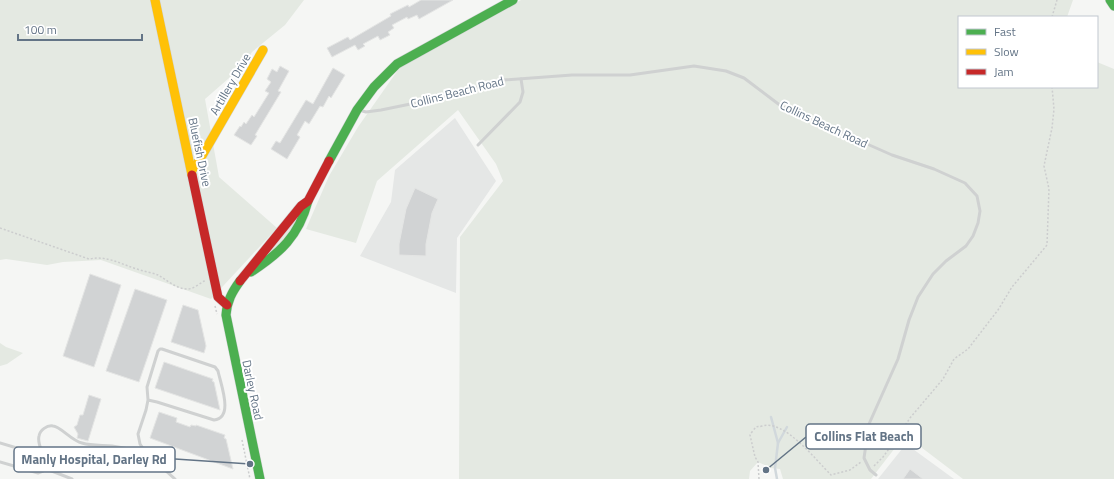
<svg xmlns="http://www.w3.org/2000/svg" width="1114" height="479" viewBox="0 0 1114 479" font-family="'Titillium Web',sans-serif">
  <style>
    .built { fill: #e5e7e6 }
    .green { fill: #e4e9e2 }
    .lines { fill: none; stroke-linecap: round; stroke-linejoin: round }
    .stream { stroke: #d1d8dc; stroke-width: 2.5 }
    .building { fill: #d1d3d4; stroke: #e4e5e4 }
    .fast-casing { stroke: #d0d3d4; stroke-width: 10 }
    .slow-casing { stroke: #d0d3d4; stroke-width: 10 }
    .jam-casing { stroke: #d0d3d4; stroke-width: 10 }
    .path { stroke: #cccdce; stroke-width: 1.5; stroke-dasharray: 2 2; stroke-linecap: butt }
    .lane { stroke: #cfd1d1; stroke-width: 3 }
    .fast { stroke: #4caf50; stroke-width: 9 }
    .slow { stroke: #ffc107; stroke-width: 9 }
    .jam { stroke: #c62828; stroke-width: 9 }
    .labels { text-anchor: middle; dominant-baseline: central; stroke-width: 4; stroke-linejoin: round; paint-order: stroke }
    .street-label { font-size: 12px; fill: #637486; stroke: #fff }
    .leader { fill: none; stroke: #637486; stroke-width: 1.5 }
    .callout-dot { fill: #637486; stroke: #fff; stroke-width: 1.5 }
    .callout { fill: #fff; stroke: #637486; stroke-width: 1.5 }
    .callout-label { font-size: 13px; text-anchor: middle; font-weight: bold; fill: #637486 }
  </style>
  <rect width="100%" height="100%" fill="#f5f6f4"/>
  <g class="built">
    <polygon points="455,118 496,181 457,238 456,293 360,256 391,202 395,170"/>
    <polygon points="906,444 954,479 878,479"/>
  </g>
  <g class="green">
    <polygon points="0,0 304,0 285,25 252,52 244,65 205,99 219,177 277,228 211,299 101,260 63,262 47,265 6,259 0,260"/>
    <polygon points="521,0 1073,0 1067,17 959,17 959,87 1097,87 1097,62 1114,69 1114,479 963,479 905,435 871,479 783,479 780,469 771,468 758,462 750,471 749,479 459,479 460,237 503,181 496,164 458,110 377,181 356,243 306,229 329,176 358,127 400,67"/>
    <polygon points="297,219 298,220 295,228 269,256 266,256 285,230"/>
    <polygon points="0,343 6,347 23,353 7,364 0,366"/>
  </g>
  <g class="lines">
    <g class="stream">
      <polyline points="771,417 778,443 775,468 777,479"/>
      <polyline points="778,443 787,427"/>
    </g>
  </g>
  <g class="building">
    <polygon points="421,0 453,0 419,19 417,15 408,19 407,17 392,25 394,28 388,32 390,35 380,40 378,36 363,44 365,46 358,50 355,45 332,57 327,48 348,37 350,40 391,16 390,14 408,5 409,7"/>
    <polygon points="280,66 289,71 278,91 281,92 255,135 257,136 251,145 234,135 240,126 241,127 244,122 246,124 252,115 254,117 269,93 265,91 271,82 267,79 272,69 277,72"/>
    <polygon points="333,68 345,75 331,98 329,96 323,107 320,106 309,124 305,121 297,135 300,137 287,159 271,149 276,141 280,143 306,100 313,104"/>
    <polygon points="415,188 438,199 432,213 426,244 426,256 399,255 399,244 406,209"/>
    <polygon points="90,274 121,285 94,367 63,356"/>
    <polygon points="135,289 167,300 139,382 106,371"/>
    <polygon points="183,305 198,310 206,346 204,353 171,342"/>
    <polygon points="164,362 213,379 212,381 214,382 220,410 155,388"/>
    <polygon points="89,395 101,399 88,441 77,438 78,434 74,427 77,425 80,415 83,415"/>
    <polygon points="159,412 177,418 176,422 190,427 191,425 196,426 196,425 225,435 224,438 226,439 233,469 150,438"/>
    <polygon points="910,469 923,479 903,479"/>
  </g>
  <g class="lines">
    <defs>
      <g id="fast">
        <polyline points="1110,0 1114,6"/>
        <polyline points="329,161 357,110 374,87 397,64 513,0"/>
        <path d="M251,272C280,253 299,236 308,201"/>
        <path d="M240,281C232,292 227,301 226,315L260,479"/>
      </g>
      <g id="slow">
        <polyline points="155,0 192,175"/>
        <polyline points="192,170 199,161 263,50"/>
      </g>
      <g id="jam">
        <polyline points="192,175 218,297 227,305"/>
        <polyline points="240,281 301,206 308,201 329,161"/>
      </g>
    </defs>
    <use href="#fast" class="fast-casing"/>
    <use href="#slow" class="slow-casing"/>
    <use href="#jam" class="jam-casing"/>
    <g class="path">
      <polyline points="1052,17 1057,0"/>
      <path d="M0,228L89,259C108,255 122,265 140,270C146,272 153,273 158,275C167,280 175,288 186,289C193,290 200,283 206,280"/>
      <polyline points="215,306 217,314"/>
      <polyline points="242,440 250,479"/>
      <polyline points="874,466 883,457 896,439 910,418 943,379 954,359 968,349 998,310 1012,287 1047,245 1049,189 1044,166 1052,128 1054,109 1052,87"/>
      <path d="M759,479L758,462L755,457L750,435C751,433 754,429 756,427C758,426 759,427 762,426C784,419 816,460 831,475L850,470L861,462"/>
    </g>
    <g class="lane">
      <polyline points="359,110 366,112 381,110 435,99 503,80 572,75 630,75 694,66 726,71 744,78 781,106 892,155 934,169 965,183 977,196 980,211 978,223 973,236 966,246 946,261 933,274 918,297 909,320 898,359 869,424 864,458 870,470 876,475"/>
      <polyline points="478,145 520,102 523,92 521,79"/>
      <path d="M148,400L157,402L214,420C234,418 221,385 218,371L215,367L162,349H160L158,351L147,387L148,400L146,410L138,434L140,444L146,453L175,479"/>
      <polyline points="0,443 37,454 44,468 72,479"/>
      <path d="M0,462L38,473L43,471C50,458 36,448 39,436C40,430 47,425 53,426C60,426 72,441 82,443C92,446 102,445 112,446C124,448 135,450 146,453"/>
    </g>
    <use href="#fast" class="fast"/>
    <use href="#slow" class="slow"/>
    <use href="#jam" class="jam"/>
  </g>
  <g class="labels">
    <g class="street-label">
      <text transform="translate(230 84) rotate(-60)">Artillery Drive</text>
      <text transform="translate(457 92) rotate(-14)">Collins Beach Road</text>
      <text transform="translate(824 124) rotate(25)">Collins Beach Road</text>
      <text transform="translate(200 152) rotate(78)">Bluefish Drive</text>
      <text transform="translate(253 390) rotate(78)">Darley Road</text>
    </g>
  </g>
  <path class="leader" d="M766 470L806 437M250 464L175 459"/>
  <g class="callout-dot">
    <circle cx="766" cy="470" r="4"/>
    <circle cx="250" cy="464" r="4"/>
  </g>
  <g class="callout">
    <rect x="806" y="424" width="115" height="25" rx="4"/>
    <rect x="14" y="447" width="161" height="25" rx="4"/>
  </g>
  <g class="callout-label">
    <text x="864" y="441">Collins Flat Beach</text>
    <text x="94" y="464">Manly Hospital, Darley Rd</text>
  </g>
  <rect x="958" y="16" width="140" height="72" fill="#ffffff" stroke="#c1c7cf"/>
  <rect x="966" y="29" width="20" height="6" fill="#4caf50" stroke="#c1c7cf"/>
  <text x="994" y="36" font-size="12" fill="#637486">Fast</text>
  <rect x="966" y="49" width="20" height="6" fill="#ffc107" stroke="#c1c7cf"/>
  <text x="994" y="56" font-size="12" fill="#637486">Slow</text>
  <rect x="966" y="69" width="20" height="6" fill="#c62828" stroke="#c1c7cf"/>
  <text x="994" y="76" font-size="12" fill="#637486">Jam</text>
  <path d="M18 34v6h124v-6" fill="none" stroke="#637486" stroke-width="2"/>
  <text x="24" y="34" font-size="12" fill="#637486" stroke="#ffffff" stroke-width="3" paint-order="stroke">100 m</text>
</svg>
